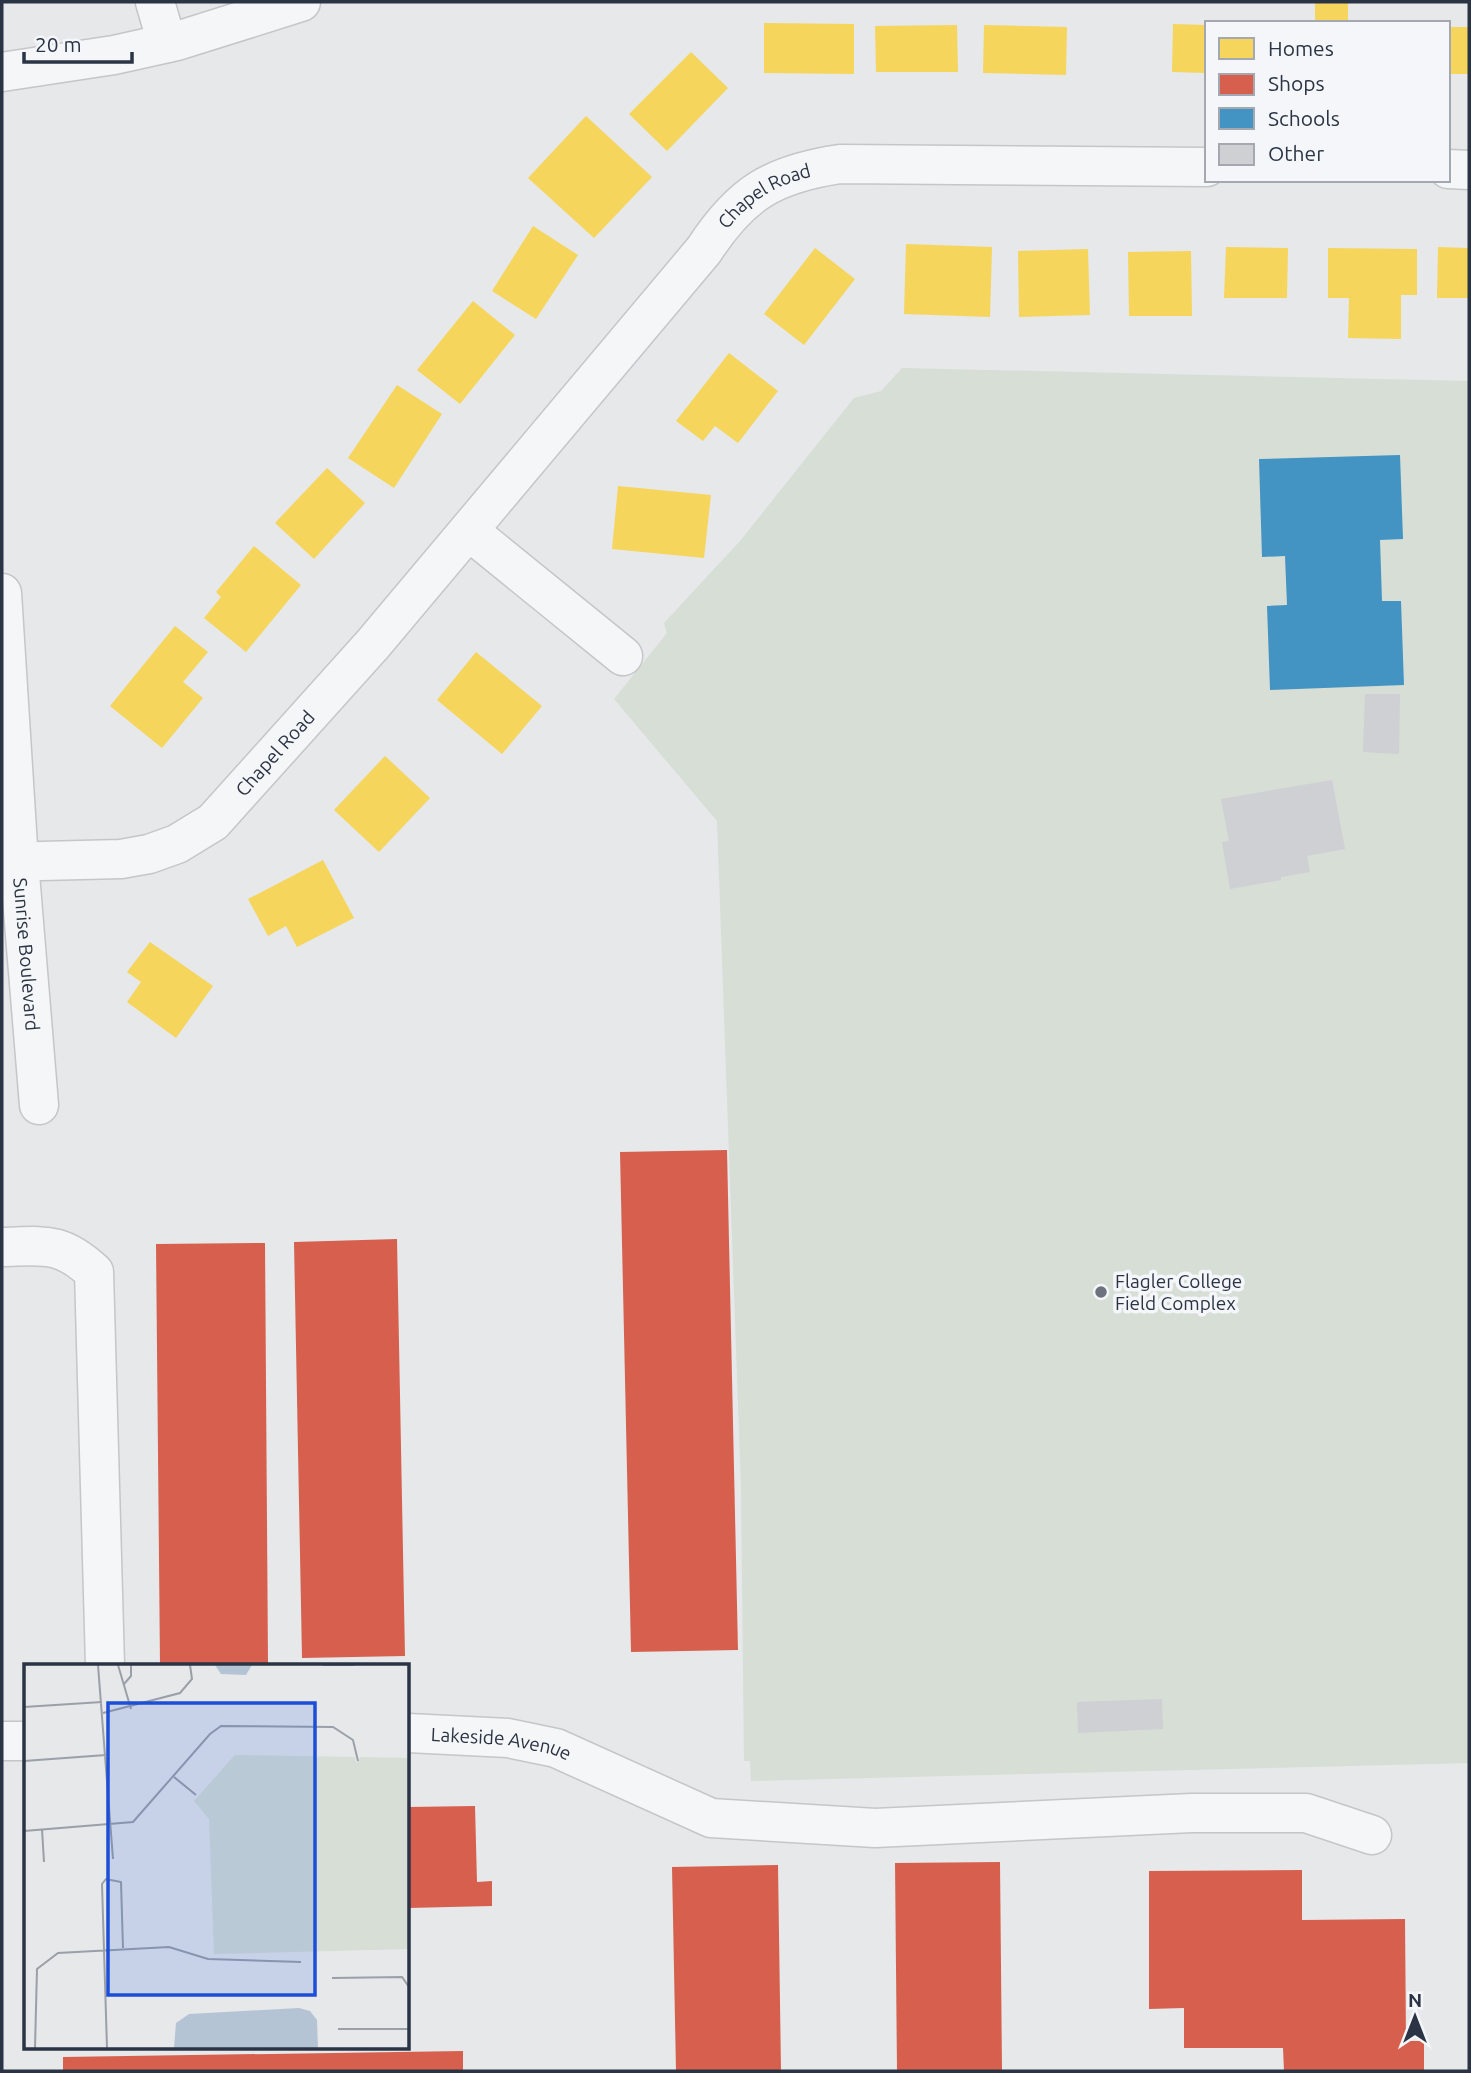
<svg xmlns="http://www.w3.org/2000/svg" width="1471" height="2073" viewBox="0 0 1471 2073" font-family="Ubuntu,sans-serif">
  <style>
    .green { fill: #d6ded6 }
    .homes { fill: #f6d55c }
    .shops { fill: #d6604d }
    .schools { fill: #4393c3 }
    .building { fill: #ced0d3 }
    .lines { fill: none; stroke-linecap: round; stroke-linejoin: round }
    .minor-casing { stroke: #c4c6c8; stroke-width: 41 }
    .minor { stroke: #f5f6f7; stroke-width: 38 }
    .poi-dot { fill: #6c737f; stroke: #f4f6f9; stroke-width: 2.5 }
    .labels { text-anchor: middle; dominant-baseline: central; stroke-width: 7; stroke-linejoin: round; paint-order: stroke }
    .street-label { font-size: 19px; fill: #2b3445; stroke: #f4f6f9 }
    .poi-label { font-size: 19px; fill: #2b3445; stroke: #f4f6f9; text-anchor: start }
    .inset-road { fill: none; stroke: #9ba0a8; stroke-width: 2 }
    .view { fill: #1d4ed8; fill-opacity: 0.15; stroke: #1d4ed8; stroke-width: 3.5 }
    .inset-edge { fill: none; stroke: #2b3445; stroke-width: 3.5 }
  </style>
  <rect width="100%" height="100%" fill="#e6e8ea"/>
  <polygon class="green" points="902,368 1469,381 1469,1763 751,1781 750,1761 744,1761 741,1487 717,821 614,699 667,633 664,623 740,541 854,398 881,391"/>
  <g class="homes">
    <polygon points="1315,2 1348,3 1348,23 1315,23"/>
    <polygon points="764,23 854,24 854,74 764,73"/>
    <polygon points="1173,24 1207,25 1207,73 1172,72"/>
    <polygon points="957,25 958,72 876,72 875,26"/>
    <polygon points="984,25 1067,27 1066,75 983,73"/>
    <rect x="1448" y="27" width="21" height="47"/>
    <polygon points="691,52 728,88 667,151 629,114"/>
    <polygon points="586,116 652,177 594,238 528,178"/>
    <polygon points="533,226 578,255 536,319 492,291"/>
    <polygon points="906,244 992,247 990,317 904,314"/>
    <polygon points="1226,247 1288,248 1287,298 1224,298"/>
    <polygon points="1438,247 1469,248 1469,298 1437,298"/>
    <polygon points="815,248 855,279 804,345 764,314"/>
    <polygon points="1328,248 1417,249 1417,295 1401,295 1401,339 1348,338 1349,298 1328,298"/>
    <polygon points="1088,249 1090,315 1019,317 1018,251"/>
    <polygon points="1191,251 1192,316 1129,316 1128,252"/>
    <polygon points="473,301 515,335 460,404 417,370"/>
    <polygon points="729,353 778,391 738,443 715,426 703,441 676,421"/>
    <polygon points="397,385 442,414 394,488 348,458"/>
    <polygon points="327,468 365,503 314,559 275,523"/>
    <polygon points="618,486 711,495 704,558 612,549"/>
    <polygon points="254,546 301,585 246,652 204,618 221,597 216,592"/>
    <polygon points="175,626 208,652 183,682 203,698 162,748 110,706"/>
    <polygon points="476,652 542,706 502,754 437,700"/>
    <polygon points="385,756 430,798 379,852 334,810"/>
    <polygon points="323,860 354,918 297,947 286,926 268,936 248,899"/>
    <polygon points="150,942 213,986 176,1038 127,1002 141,982 127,972"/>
  </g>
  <g class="shops">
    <polygon points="727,1150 738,1650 631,1652 620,1152"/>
    <polygon points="397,1239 405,1656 302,1658 294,1242"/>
    <polygon points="265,1243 268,1664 160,1664 156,1244"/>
    <polygon points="475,1806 477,1882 492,1881 492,1906 408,1908 408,1807"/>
    <polygon points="1000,1862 1002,2071 897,2071 895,1863"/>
    <polygon points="778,1865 781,2071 676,2071 672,1867"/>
    <polygon points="1302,1870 1302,1920 1405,1919 1406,2041 1424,2041 1424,2071 1284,2071 1283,2048 1184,2048 1184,2008 1149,2009 1149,1871"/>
    <polygon points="463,2051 463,2071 63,2071 63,2057"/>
  </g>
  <polygon class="schools" points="1400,455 1403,539 1380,540 1382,601 1401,601 1404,685 1270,690 1267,606 1287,605 1285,556 1262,557 1259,459"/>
  <g class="building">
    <polygon points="1365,694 1400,694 1399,754 1363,752"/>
    <polygon points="1332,780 1345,849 1307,856 1310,872 1281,877 1281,880 1230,889 1222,842 1229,841 1221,799"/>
    <polygon points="1162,1699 1163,1729 1078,1733 1077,1702"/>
  </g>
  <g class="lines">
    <defs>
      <g id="minor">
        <polyline points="155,2 167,43"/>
        <polyline points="2,72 114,55 177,41 301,2"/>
        <polyline points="1448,169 1469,170"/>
        <polyline points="469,531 623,656"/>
        <path id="s1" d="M2,593L19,862L39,1105"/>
        <path id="s2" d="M2,862L121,859L149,854L177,844L213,822L373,644L704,250C741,193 773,174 840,164L1207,167"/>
        <path d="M2,1247C45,1246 60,1241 94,1272L105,1665"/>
        <path id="s3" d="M408,1733L508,1738L556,1748L711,1818L875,1828L1192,1813H1306L1372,1835"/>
        <polyline points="2,1741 26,1741"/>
      </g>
    </defs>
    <use href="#minor" class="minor-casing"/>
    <use href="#minor" class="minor"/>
  </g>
  <circle class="poi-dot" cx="1101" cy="1292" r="7"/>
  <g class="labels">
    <g class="street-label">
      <text stroke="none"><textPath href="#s2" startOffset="1057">Chapel Road</textPath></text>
      <text stroke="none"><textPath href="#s2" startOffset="312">Chapel Road</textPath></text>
      <text stroke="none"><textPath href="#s1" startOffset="362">Sunrise Boulevard</textPath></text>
      <text stroke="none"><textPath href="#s3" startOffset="94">Lakeside Avenue</textPath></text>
    </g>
    <g class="poi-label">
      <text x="1115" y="1281">Flagler College<tspan x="1115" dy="22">Field Complex</tspan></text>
    </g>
  </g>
  <g transform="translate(24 1664)">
    <rect width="385" height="385" fill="#e6e8ea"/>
    <path d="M211,91L331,93L332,99L337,93L384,94L385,285L190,290L185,155L170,137Z" fill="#d6ded6"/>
    <path d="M191,1H228L222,11L197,10ZM275,344L286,347L293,356L294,384H150L152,359L165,350Z" fill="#b4c4d5"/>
    <path class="inset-road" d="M74,1L89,195M94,1L107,45M299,1H330M100,20L107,12V1M0,43L78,38M79,49L156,29L168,15L166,1M0,97L82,91M150,113L172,131M18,165L20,198M0,167L109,158L186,70L197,62L309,63L329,76L334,97M308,314L378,313L385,323M314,365H385M11,384L13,305L34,289L145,283L184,295L277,298M83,384L78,220L82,215L97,218L99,284"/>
    <path class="view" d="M84,39H291V331H84Z"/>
    <rect width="385" height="385" class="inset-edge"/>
  </g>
  <rect width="1471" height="2073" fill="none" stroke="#2b3445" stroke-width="7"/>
  <rect x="1205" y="21" width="245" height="161" fill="#f4f6f9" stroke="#a4a8b1" stroke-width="2"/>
  <rect x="1219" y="38" width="35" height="21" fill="#f6d55c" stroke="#a4a8b1" stroke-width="2"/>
  <text x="1268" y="56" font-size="21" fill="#2b3445">Homes</text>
  <rect x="1219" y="74" width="35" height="21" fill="#d6604d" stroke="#a4a8b1" stroke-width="2"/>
  <text x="1268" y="91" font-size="21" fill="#2b3445">Shops</text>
  <rect x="1219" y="108" width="35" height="21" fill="#4393c3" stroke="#a4a8b1" stroke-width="2"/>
  <text x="1268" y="126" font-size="21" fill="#2b3445">Schools</text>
  <rect x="1219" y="144" width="35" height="21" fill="#ced0d3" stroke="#a4a8b1" stroke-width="2"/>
  <text x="1268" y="161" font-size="21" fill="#2b3445">Other</text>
  <g transform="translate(1415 2017)" stroke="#f4f6f9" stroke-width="5" paint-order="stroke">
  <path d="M0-5L12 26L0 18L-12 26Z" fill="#2b3445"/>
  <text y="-10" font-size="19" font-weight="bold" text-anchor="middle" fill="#2b3445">N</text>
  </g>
  <path d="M24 52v10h108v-10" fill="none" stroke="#2b3445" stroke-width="3.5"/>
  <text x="35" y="52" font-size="21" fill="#2b3445" stroke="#f4f6f9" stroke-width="5" paint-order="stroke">20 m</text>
</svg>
